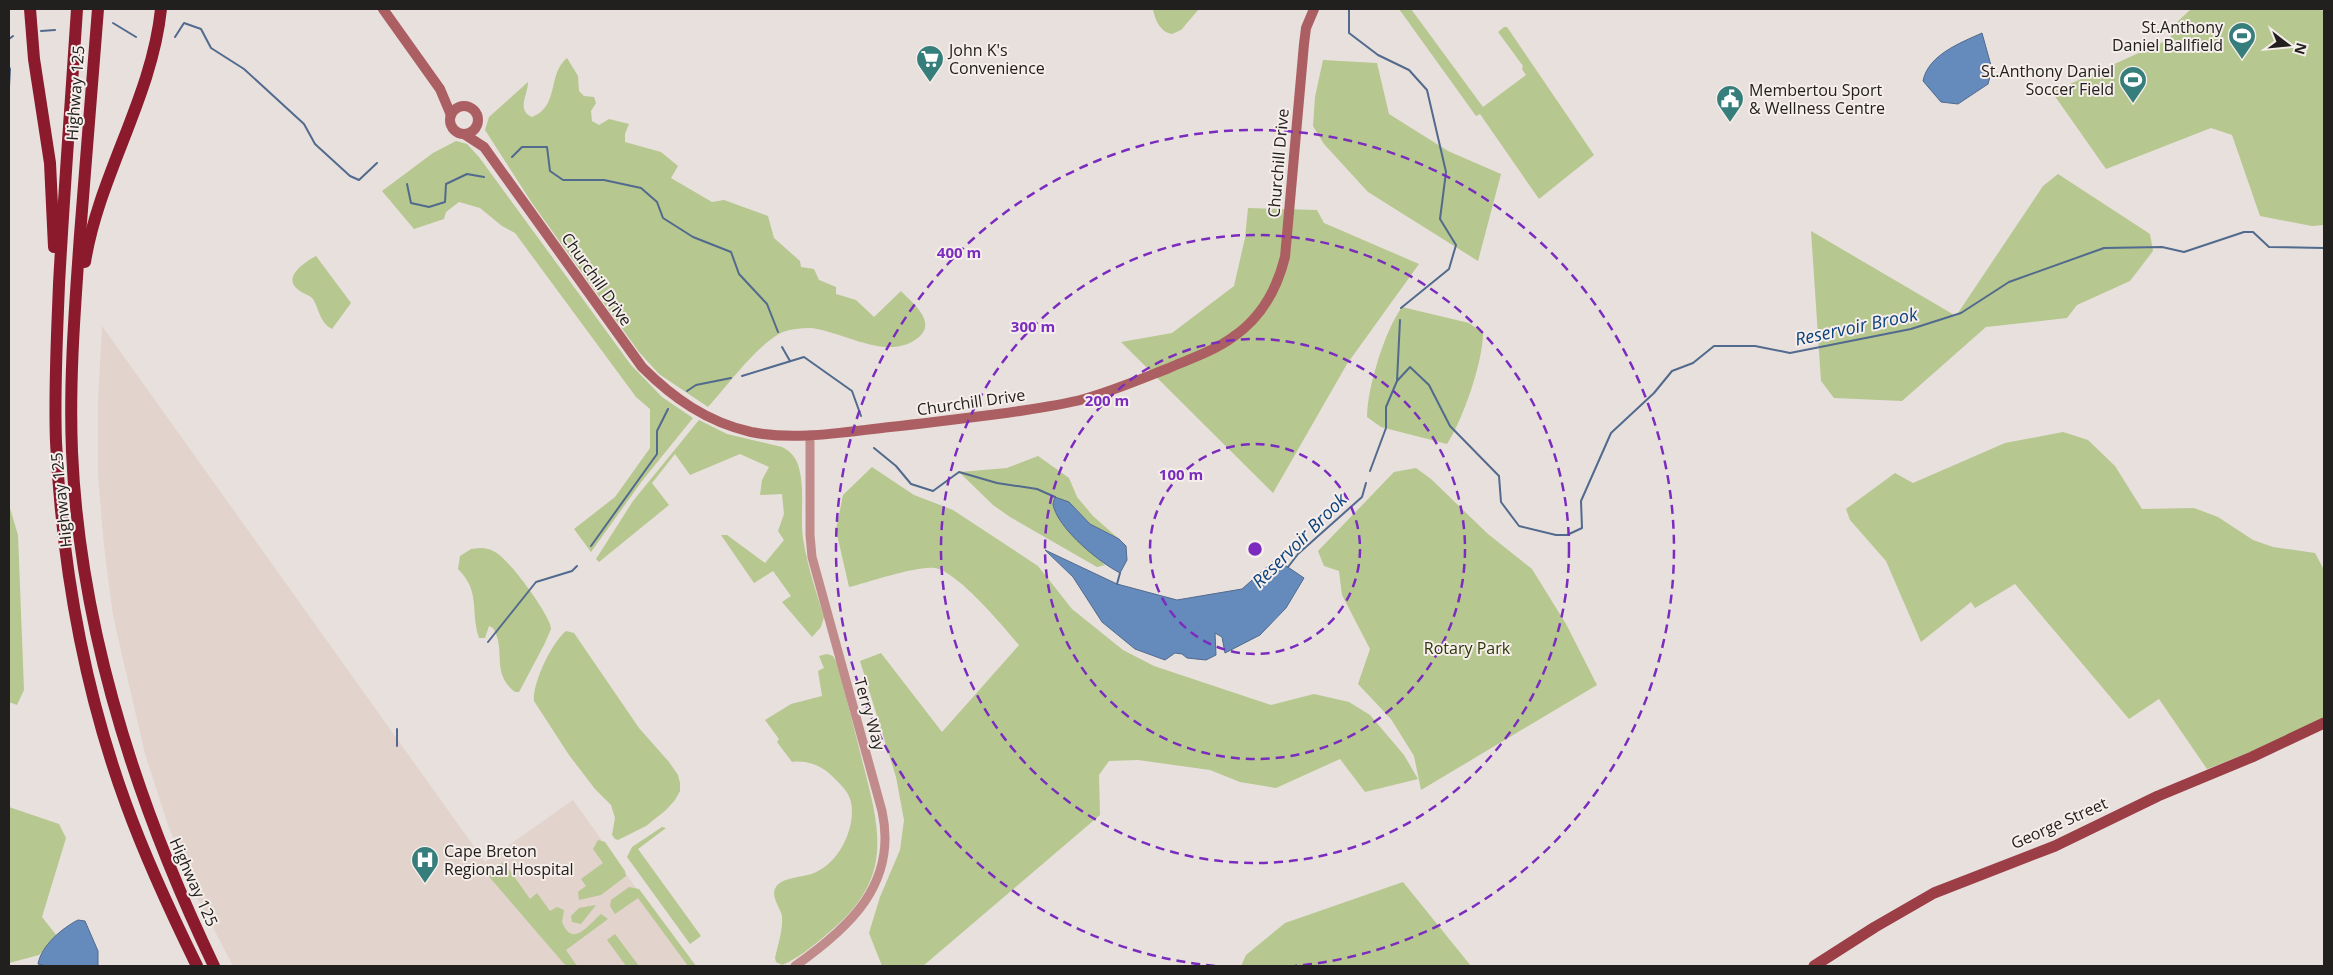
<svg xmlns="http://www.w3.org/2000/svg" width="2333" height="975" viewBox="0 0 2333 975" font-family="'Open Sans',sans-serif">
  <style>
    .built { fill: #e2d3cc }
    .green { fill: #b6c78f }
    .water { fill: #658abc; stroke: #516a8d }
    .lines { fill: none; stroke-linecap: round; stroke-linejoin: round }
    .stream { stroke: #516a8d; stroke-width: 2 }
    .tertiary { stroke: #c18b8c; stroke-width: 9 }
    .secondary { stroke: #ac5f62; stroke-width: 10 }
    .primary { stroke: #9b3e45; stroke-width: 11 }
    .motorway { stroke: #8a1a2c; stroke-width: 12 }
    .ring { fill: none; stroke: #7b2cbf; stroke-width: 2.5; stroke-dasharray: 9 6 }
    .labels { text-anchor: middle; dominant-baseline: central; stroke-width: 4; stroke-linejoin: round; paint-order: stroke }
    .poi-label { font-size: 16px; fill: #22201f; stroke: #f5eeea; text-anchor: start }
    .street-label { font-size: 16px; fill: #22201f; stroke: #f5eeea }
    .park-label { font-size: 16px; fill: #2e390a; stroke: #f5eeea }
    .water-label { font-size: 18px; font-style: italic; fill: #0b417d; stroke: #f5eeea }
    .centre { fill: #7b2cbf; stroke: #f5eeea; stroke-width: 2.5 }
    .ring-label { font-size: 15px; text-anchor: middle; font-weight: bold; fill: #7b2cbf; stroke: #f5eeea; stroke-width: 4; stroke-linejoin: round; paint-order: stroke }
  </style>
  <rect width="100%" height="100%" fill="#e8e0dd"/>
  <polygon class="built" points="102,326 485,862 573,800 692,966 233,966 198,899 168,825 145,754 113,616 104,546 98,475 98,402"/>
  <g class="green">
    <path d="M1153,9H1199L1181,30L1172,34C1160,32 1155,20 1153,9Z"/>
    <polygon points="1399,9 1411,9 1483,107 1526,75 1522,69 1523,66 1498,32 1504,27 1507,27 1594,155 1539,199 1480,114 1476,116"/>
    <polygon points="2191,9 2320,9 2324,12 2324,225 2312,226 2260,216 2232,135 2211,128 2106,169 2052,92 2170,39 2176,23"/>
    <path d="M567,58L578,76L579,91L584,96L594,97L596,103L591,111L592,121L599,125L609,119L629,124L625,134V142L661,152L678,166L671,178L712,202L724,200L768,216L774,238L800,261L801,267L814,269L819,280L836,287V294L856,300L874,317L901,291C912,303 937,321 919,337C888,363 844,331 810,328C801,328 791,329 783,332C758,343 727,386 708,407L659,374L639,352L532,203L485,130L489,117L528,82C528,95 516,110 532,117C560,106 547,74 567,58Z"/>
    <polygon points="1323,60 1377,63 1389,114 1448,151 1501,174 1478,261 1368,192 1324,144 1313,126 1315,97"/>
    <polygon points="456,141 467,144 479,157 631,365 662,397 693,418 642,481 591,552 574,529 615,497 650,448 650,409 636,397 515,233 502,226 480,208 459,202 446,212 444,219 414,229 382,191 433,153"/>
    <polygon points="2058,174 2150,234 2153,251 2130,281 2077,305 2067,318 1986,327 1902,401 1834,398 1821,381 1811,231 1956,316 2043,186"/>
    <polygon points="1248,208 1317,210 1324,223 1419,264 1347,364 1273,493 1121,342 1172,333 1234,286 1245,238"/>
    <path d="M316,256L351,303L332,329C320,323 319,309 313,299C310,295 304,294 300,291C280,278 305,262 316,256Z"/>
    <path d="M1402,307L1469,323L1483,333C1483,362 1463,419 1447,444L1381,427L1367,417C1367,388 1385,330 1402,307Z"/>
    <path d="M699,420L727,434L782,447C791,451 797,459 799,468C805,490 800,515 803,538C807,565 816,591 824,617L821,627L812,637L782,602L791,596L773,571L754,583L721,535H727L765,563L784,540L778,531L784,514L782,494L760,495L762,480L769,467L740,454L690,475L675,454L652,483L669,505L599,562L596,559L633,501Z"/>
    <polygon points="2063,432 2088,440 2115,466 2142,509 2194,508 2218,517 2253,540 2273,547 2315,553 2324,570 2324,718 2255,750 2207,769 2159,699 2129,719 2015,584 1975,608 1971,602 1921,642 1886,561 1850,520 1846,509 1895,473 1913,483 2005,443"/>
    <polygon points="1038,456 1069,478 1077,497 1093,516 1119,539 1090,524 1069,502 1061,523 1105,565 1097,567 1010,517 993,505 959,472 1007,468"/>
    <path d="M872,467L914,495L953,510L1038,566L1072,609L1123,650L1154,666L1271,705L1314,694L1349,702L1370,715L1404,755L1418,779L1365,792L1340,759L1276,788L1240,782L1210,770L1138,760L1109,761L1099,775L1100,815L923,966H882L869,933L880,897L900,850L904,820L896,777L860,661L881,653L942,732L1019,645C1003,626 958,572 935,568C918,565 869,582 849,587L836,530L843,495Z"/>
    <polygon points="1416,468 1431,479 1488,534 1532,569 1566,624 1597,685 1421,790 1414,756 1391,719 1358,684 1370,649 1342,595 1339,571 1324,566 1318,551 1394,472"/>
    <polygon points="9,505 18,535 24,690 17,705 9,702"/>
    <path d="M480,548C486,548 490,549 495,552C510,560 544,608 550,624L551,629L544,645L519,692H515C490,672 507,651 493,628L489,626L485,638H479C470,610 481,592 458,569L460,556L471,549Z"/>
    <path d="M566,631L574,633L639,728L669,762L678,775L680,783V791L675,800L666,810L646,826L618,840L615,839L612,835L615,818L611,805L595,789L569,755L534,701C532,684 552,642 566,631Z"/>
    <path d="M827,654L833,656L838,665C846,698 855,731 863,764C883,839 891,882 826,935C813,946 797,959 782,965L776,962L775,958C778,945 783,930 782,916C780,907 770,896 776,887C783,876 807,878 818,871C840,860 856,827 851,802C848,790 839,783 831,775C821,765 805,760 792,762L777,742L779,739L765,720L791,704L822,696L818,671L824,668L819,656Z"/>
    <polygon points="9,807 59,824 66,838 42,917 57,936 39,955 9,963"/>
    <polygon points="662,827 666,828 638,849 701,936 690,944 627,857 632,847"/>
    <polygon points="598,840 605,842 625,871 626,876 601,895 579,900 578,892 586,886 581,879 603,863 593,849"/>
    <path d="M504,862L530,899L537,893L550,911L557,907L564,910L562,922C573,949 589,924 601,914L608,919L566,950L577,966H566L485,872Z"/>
    <polygon points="1403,882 1471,966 1241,966 1246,955 1285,923"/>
    <polygon points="629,887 639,889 696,966 688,966 638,898 615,914 610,906 611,900"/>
    <polygon points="596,905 581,924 572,922 571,916 579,908"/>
    <polygon points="615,934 639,966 626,966 607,940"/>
  </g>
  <g class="water">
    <path d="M1982,33L1992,69L1988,84L1958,104L1941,102L1923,81C1928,55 1960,43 1982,33Z"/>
    <path d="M1055,497L1069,502L1090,524L1119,539L1126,546L1127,560L1120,573C1099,562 1061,531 1054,508C1052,504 1054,501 1055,497Z"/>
    <polygon points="1045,550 1117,584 1177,600 1242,589 1276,559 1304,578 1286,608 1260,635 1225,653 1222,637 1215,633 1216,655 1206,660 1187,658 1182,654 1175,653 1165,660 1135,649 1102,622 1073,577"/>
    <path d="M78,920L85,921L98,951V966H47L38,964C41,946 62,928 78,920Z"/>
  </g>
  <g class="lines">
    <g class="stream">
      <polyline points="1349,9 1349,33 1378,55 1409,70 1427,90 1446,172 1440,219 1456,245 1449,269 1401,308"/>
      <polyline points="113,23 136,37"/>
      <polyline points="41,31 55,30"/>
      <polyline points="175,37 184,23 201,29 211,48 244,69 304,124 315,144 350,176 359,180 377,163"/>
      <polyline points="9,39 13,36"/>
      <polyline points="9,67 10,69 9,87"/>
      <polyline points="512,157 522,147 547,147 550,171 563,180 604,180 641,188 657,202 663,218 693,237 731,252 739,274 767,304 778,332"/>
      <polyline points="407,184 411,203 429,207 445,202 446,184 467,174 484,177"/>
      <polyline points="782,347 790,361"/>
      <polyline points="742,376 804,357 852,391 861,416"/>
      <polyline points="1397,381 1400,320"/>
      <polyline points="687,391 696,385 731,378"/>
      <polyline points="874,448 896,466 911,484 933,491 959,472 997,483 1037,489 1055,497"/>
      <polyline points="1370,471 1386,428 1386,407 1397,381 1410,367 1429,385 1450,426 1499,476 1501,502 1519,526 1556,535 1567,535 1582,528 1581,501 1611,433 1654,393 1672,371 1693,363 1714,346 1755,346 1790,353 1911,329 1961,313 2009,282 2104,248 2162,247 2184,252 2244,232 2253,232 2269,247 2324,248"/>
      <polyline points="591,546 657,454 657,431 668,409"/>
      <polyline points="1288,567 1298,554 1362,497 1366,483"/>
      <polyline points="1117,584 1120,573"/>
      <polyline points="488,642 536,582 572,571 577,566"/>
      <polyline points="397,729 397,746"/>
    </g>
    <path class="tertiary" d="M795,966C849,928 898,884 882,811L812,557L810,535V435"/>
    <g class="secondary">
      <polyline points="383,9 440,89 451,115"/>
      <circle cx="464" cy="120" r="14"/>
      <path d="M464,134L484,147L642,367C673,398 707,422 751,432C796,441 844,432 890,427C928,423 967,418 1006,413C1032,409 1058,406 1084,399C1113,391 1141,379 1169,368C1190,359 1214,351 1233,337C1261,318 1277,289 1285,257L1304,44L1306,28L1314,9"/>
    </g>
    <polyline class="primary" points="1814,966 1875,927 1934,893 2055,846 2158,796 2252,757 2324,723"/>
    <g class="motorway">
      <polyline points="30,9 34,59 50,163 54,247"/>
      <path d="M77,9C71,101 64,192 59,284C57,337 54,389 56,442C62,564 84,689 126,804C146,859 171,913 197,966"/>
      <path d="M98,9C92,84 86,160 80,235C75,307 69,379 72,452C80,632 137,805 214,966"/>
      <path d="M85,262C99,175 152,97 161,9"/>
    </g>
  </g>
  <g class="ring">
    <circle cx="1255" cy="549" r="105"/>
    <circle cx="1255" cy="549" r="210"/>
    <circle cx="1255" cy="549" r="314"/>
    <path d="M1215 966A419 419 0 1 1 1295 966"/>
  </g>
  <defs>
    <symbol id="stadium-pin" viewBox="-11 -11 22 30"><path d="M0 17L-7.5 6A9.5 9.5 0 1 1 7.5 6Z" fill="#357e7c" stroke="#f5eeea"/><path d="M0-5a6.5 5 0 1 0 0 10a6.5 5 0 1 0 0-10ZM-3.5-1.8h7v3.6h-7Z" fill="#fff"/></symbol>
    <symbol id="supermarket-pin" viewBox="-11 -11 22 30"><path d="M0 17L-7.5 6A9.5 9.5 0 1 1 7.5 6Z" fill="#357e7c" stroke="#f5eeea"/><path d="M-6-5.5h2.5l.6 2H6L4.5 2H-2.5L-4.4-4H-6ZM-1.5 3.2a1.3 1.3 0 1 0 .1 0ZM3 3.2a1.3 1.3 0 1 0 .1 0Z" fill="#fff"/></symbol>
    <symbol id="civic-pin" viewBox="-11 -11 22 30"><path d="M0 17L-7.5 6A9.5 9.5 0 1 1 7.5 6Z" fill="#357e7c" stroke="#f5eeea"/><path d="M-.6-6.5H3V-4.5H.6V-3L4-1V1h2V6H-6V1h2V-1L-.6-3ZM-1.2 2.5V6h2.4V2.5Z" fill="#fff"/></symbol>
    <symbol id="hospital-pin" viewBox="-11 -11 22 30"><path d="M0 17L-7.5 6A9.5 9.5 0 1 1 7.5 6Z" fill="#357e7c" stroke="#f5eeea"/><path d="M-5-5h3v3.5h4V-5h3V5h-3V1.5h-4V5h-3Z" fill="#fff"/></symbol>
  </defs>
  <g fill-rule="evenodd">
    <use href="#stadium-pin" x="2226" y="20" width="32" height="43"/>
    <use href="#supermarket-pin" x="914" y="43" width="32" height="43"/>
    <use href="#stadium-pin" x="2117" y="64" width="32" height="43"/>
    <use href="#civic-pin" x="1714" y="83" width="32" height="43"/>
    <use href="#hospital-pin" x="409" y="844" width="32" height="43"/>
  </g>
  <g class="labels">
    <g class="poi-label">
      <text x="2223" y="27" text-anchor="end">St.Anthony<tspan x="2223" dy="18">Daniel Ballfield</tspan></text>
      <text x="949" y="50">John K's<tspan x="949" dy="18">Convenience</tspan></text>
      <text x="2114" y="71" text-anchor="end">St.Anthony Daniel<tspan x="2114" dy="18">Soccer Field</tspan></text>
      <text x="1749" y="90">Membertou Sport<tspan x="1749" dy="18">&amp; Wellness Centre</tspan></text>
      <text x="444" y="851">Cape Breton<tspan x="444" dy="18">Regional Hospital</tspan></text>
    </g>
    <g class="street-label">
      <text transform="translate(75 93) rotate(-86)">Highway 125</text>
      <text transform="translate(1278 163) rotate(-85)">Churchill Drive</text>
      <text transform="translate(597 279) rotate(55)">Churchill Drive</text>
      <text transform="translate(971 402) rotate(-8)">Churchill Drive</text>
      <text transform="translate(61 500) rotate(-96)">Highway 125</text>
      <text transform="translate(870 714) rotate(74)">Terry Way</text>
      <text transform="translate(2059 823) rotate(-24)">George Street</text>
      <text transform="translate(194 882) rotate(66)">Highway 125</text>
    </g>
    <g class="park-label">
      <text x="1467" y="648">Rotary Park</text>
    </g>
    <g class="water-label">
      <text transform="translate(1856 326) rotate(-12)">Reservoir Brook</text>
      <text transform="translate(1299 540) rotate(-45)">Reservoir Brook</text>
    </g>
  </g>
  <circle cx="1255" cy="549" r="8" class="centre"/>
  <g class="ring-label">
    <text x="959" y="258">400 m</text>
    <text x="1033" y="332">300 m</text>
    <text x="1107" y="406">200 m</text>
    <text x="1181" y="480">100 m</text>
  </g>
  <rect width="2333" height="975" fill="none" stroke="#22201f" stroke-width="20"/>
  <g transform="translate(2288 45) rotate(106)" stroke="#f5eeea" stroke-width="4" paint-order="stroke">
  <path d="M0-4L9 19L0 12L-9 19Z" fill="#22201f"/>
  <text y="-8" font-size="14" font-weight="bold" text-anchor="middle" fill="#22201f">N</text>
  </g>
</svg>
